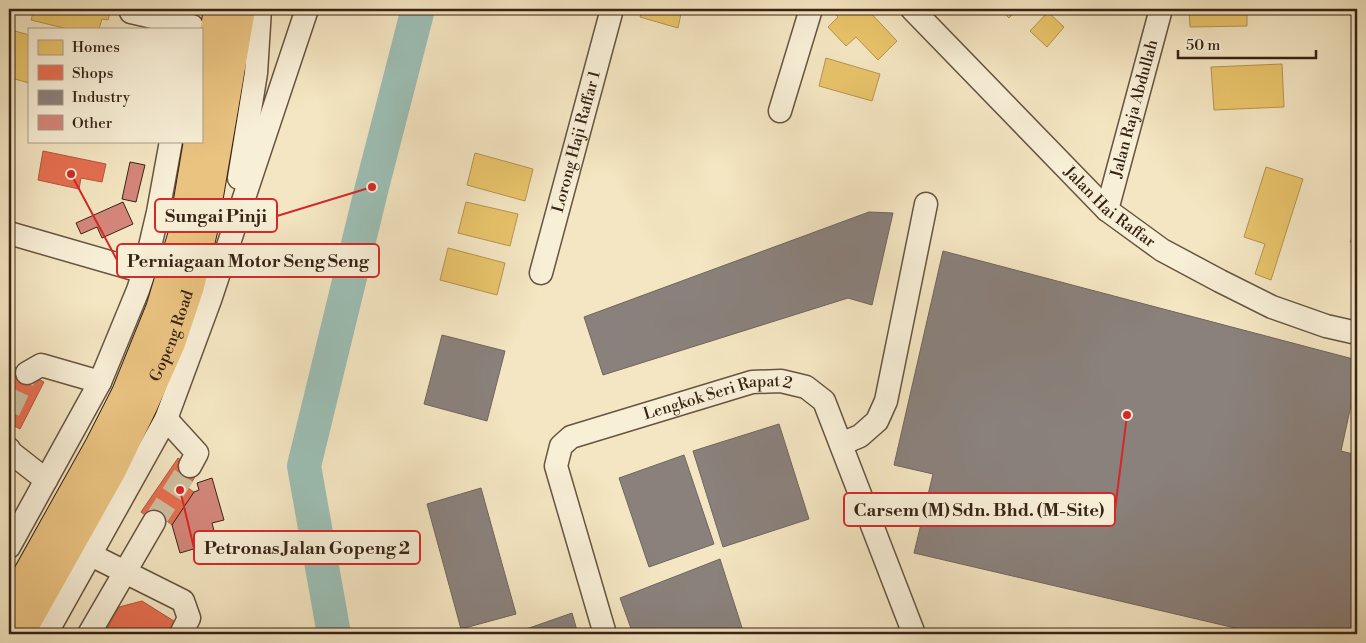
<svg xmlns="http://www.w3.org/2000/svg" width="1366" height="643" viewBox="0 0 1366 643" font-family="'Libre Bodoni',serif">
  <style>
    .homes { fill: #e9c46a; stroke: #b49451 }
    .shops { fill: #e76f51; stroke: #b2583f }
    .industry { fill: #8a817c; stroke: #71655d }
    .lines { fill: none; stroke-linecap: round; stroke-linejoin: round }
    .river { stroke: #9cbfb5; stroke-width: 34 }
    .building { fill: #d4867a; stroke: #372316 }
    .minor-tunnel { stroke: #cebfa0; stroke-width: 22; stroke-dasharray: 22 11; stroke-linecap: butt }
    .minor-casing { stroke: #665441; stroke-width: 25 }
    .highway-casing { stroke: #372316; stroke-width: 30 }
    .minor { stroke: #f8efd7; stroke-width: 22 }
    .highway { stroke: #eac381; stroke-width: 28 }
    .labels { text-anchor: middle; dominant-baseline: central; stroke-width: 5; stroke-linejoin: round; paint-order: stroke }
    .street-label { font-size: 16px; fill: #372316; stroke: #f8efd7 }
    .leader { fill: none; stroke: #d62828; stroke-width: 2 }
    .callout-dot { fill: #d62828; stroke: #f8efd7; stroke-width: 2 }
    .callout { fill: #f8efd7; stroke: #d62828; stroke-width: 2 }
    .callout-label { font-size: 18px; text-anchor: middle; font-weight: bold; fill: #372316 }
  </style>
  <rect width="100%" height="100%" fill="#f4e6c2"/>
  <filter id="stains"><feTurbulence type="fractalNoise" baseFrequency=".004" numOctaves="4"/><feColorMatrix values="0 0 0 0 .2 0 0 0 0 .09 0 0 0 0 .02 0 0 0 .5 -.17"/></filter>
  <radialGradient id="worn" r=".72"><stop offset=".6" stop-color="#630" stop-opacity="0"/><stop offset="1" stop-color="#630" stop-opacity=".3"/></radialGradient>
  <g class="homes">
    <polygon points="34,9 111,9 108,20 102,19 99,29 68,29 31,20"/>
    <polygon points="643,9 682,9 678,28 640,17"/>
    <polygon points="830,9 867,9 897,41 878,60 856,37 846,46 828,27 838,17"/>
    <polygon points="1000,9 1018,9 1009,18"/>
    <polygon points="1189,9 1247,9 1247,26 1190,27"/>
    <polygon points="1048,12 1064,27 1047,47 1030,31"/>
    <polygon points="15,31 29,35 29,83 11,78 15,64 9,62 9,55"/>
    <polygon points="826,58 880,74 872,101 819,86"/>
    <polygon points="1282,64 1284,107 1214,110 1211,67"/>
    <polygon points="475,153 533,169 525,201 467,185"/>
    <polygon points="1266,167 1303,179 1271,280 1255,274 1265,244 1244,237"/>
    <polygon points="466,202 518,214 510,246 458,233"/>
    <polygon points="1357,226 1357,245 1350,242"/>
    <polygon points="448,248 505,263 497,295 440,280"/>
  </g>
  <g class="shops">
    <polygon points="43,151 106,164 102,182 81,178 79,189 38,180"/>
    <polygon points="9,364 44,382 20,429 9,423"/>
    <polygon points="178,458 198,472 188,488 194,492 172,525 167,521 163,528 141,512"/>
    <polygon points="142,601 177,623 172,634 104,634 119,607"/>
  </g>
  <g class="industry">
    <polygon points="869,212 893,213 872,305 848,298 603,375 584,317"/>
    <polygon points="943,251 1357,360 1357,378 1341,451 1357,455 1357,634 1261,634 914,553 933,474 894,465"/>
    <polygon points="442,335 505,351 487,421 424,404"/>
    <polygon points="779,424 809,519 723,547 693,451"/>
    <polygon points="684,455 714,544 649,567 619,478"/>
    <polygon points="481,488 516,614 461,629 427,504"/>
    <polygon points="720,559 744,634 633,634 620,598"/>
    <polygon points="572,613 578,634 512,634"/>
  </g>
  <g class="lines">
    <polyline class="river" points="334,634 304,466 372,187 418,9"/>
  </g>
  <g class="building">
    <polygon points="130,162 145,165 136,202 122,199"/>
    <polygon points="123,202 133,224 102,238 97,227 81,234 76,223"/>
    <polygon points="212,478 224,520 212,523 217,542 180,553 172,525 194,492 199,490 197,483"/>
  </g>
  <g class="lines">
    <g class="minor-tunnel">
      <polyline points="9,411 27,373"/>
      <polyline points="154,522 190,466"/>
    </g>
    <defs>
      <g id="minor">
        <path id="s1" d="M912,9L1107,210L1162,250L1220,281L1272,307L1326,326L1357,333"/>
        <polyline points="131,12 192,26"/>
        <polyline points="780,111 811,9"/>
        <polyline points="239,178 256,73 260,9"/>
        <path id="s2" d="M1107,210L1161,9"/>
        <polyline points="9,233 144,272"/>
        <path id="s3" d="M541,273L612,9"/>
        <polyline points="27,373 41,365 100,382"/>
        <polyline points="166,419 197,453 190,466"/>
        <polyline points="841,444 860,436 877,421 886,401 926,204"/>
        <polyline points="9,449 9,451 46,480"/>
        <polyline points="9,547 100,382 138,290 144,272 158,212 171,141"/>
        <polyline points="91,555 183,601 189,618 181,634"/>
        <polyline points="46,634 166,419 210,300 307,9"/>
        <polyline points="89,634 154,522"/>
        <path id="s4" d="M605,634L556,466L561,446L571,437L752,382L781,381L806,387L824,401L914,634"/>
      </g>
      <g id="highway">
        <polyline points="201,118 218,9"/>
        <polyline points="9,607 99,446 126,393 160,309 182,236 198,141"/>
        <path id="s5" d="M20,634L112,470L143,406L171,343L190,286L203,231L241,9"/>
      </g>
    </defs>
    <use href="#minor" class="minor-casing"/>
    <use href="#highway" class="highway-casing"/>
    <use href="#minor" class="minor"/>
    <use href="#highway" class="highway"/>
  </g>
  <g class="labels">
    <g class="street-label">
      <text stroke="none"><textPath href="#s2" startOffset="105">Jalan Raja Abdullah</textPath></text>
      <text stroke="none"><textPath href="#s3" startOffset="136">Lorong Haji Raffar 1</textPath></text>
      <text stroke="none"><textPath href="#s1" startOffset="280">Jalan Hai Raffar</textPath></text>
      <text stroke="none"><textPath href="#s5" startOffset="335">Gopeng Road</textPath></text>
      <text stroke="none"><textPath href="#s4" startOffset="362">Lengkok Seri Rapat 2</textPath></text>
    </g>
  </g>
  <path class="leader" d="M372 187L277 216M71 174L117 260M1127 415L1115 510M180 490L194 548"/>
  <g class="callout-dot">
    <circle cx="372" cy="187" r="5"/>
    <circle cx="71" cy="174" r="5"/>
    <circle cx="1127" cy="415" r="5"/>
    <circle cx="180" cy="490" r="5"/>
  </g>
  <g class="callout">
    <rect x="155" y="199" width="122" height="33" rx="5"/>
    <rect x="117" y="244" width="262" height="33" rx="5"/>
    <rect x="844" y="493" width="271" height="33" rx="5"/>
    <rect x="194" y="531" width="226" height="33" rx="5"/>
  </g>
  <g class="callout-label">
    <text x="216" y="222">Sungai Pinji</text>
    <text x="248" y="267">Perniagaan Motor Seng Seng</text>
    <text x="979" y="516">Carsem (M) Sdn. Bhd. (M-Site)</text>
    <text x="307" y="554">Petronas Jalan Gopeng 2</text>
  </g>
  <rect width="1366" height="643" fill="none" stroke="#f4e6c2" stroke-width="30"/>
  <rect x="10" y="10" width="1346" height="623" fill="none" stroke="#372316" stroke-width="2.5"/>
  <rect x="15" y="15" width="1336" height="613" fill="none" stroke="#372316"/>
  <rect x="28" y="28" width="175" height="115" fill="#f8efd7" stroke="#ab9d8a"/>
  <rect x="38" y="40" width="25" height="15" fill="#e9c46a" stroke="#ab9d8a"/>
  <text x="72" y="52" font-size="15" fill="#372316">Homes</text>
  <rect x="38" y="65" width="25" height="15" fill="#e76f51" stroke="#ab9d8a"/>
  <text x="72" y="78" font-size="15" fill="#372316">Shops</text>
  <rect x="38" y="90" width="25" height="15" fill="#8a817c" stroke="#ab9d8a"/>
  <text x="72" y="102" font-size="15" fill="#372316">Industry</text>
  <rect x="38" y="115" width="25" height="15" fill="#d4867a" stroke="#ab9d8a"/>
  <text x="72" y="128" font-size="15" fill="#372316">Other</text>
  <path d="M1178 50v8h138v-8" fill="none" stroke="#372316" stroke-width="2.5"/>
  <text x="1186" y="50" font-size="15" fill="#372316" stroke="#f8efd7" stroke-width="4" paint-order="stroke">50 m</text>
  <rect width="100%" height="100%" filter="url(#stains)"/>
  <rect width="100%" height="100%" fill="url(#worn)"/>
</svg>
